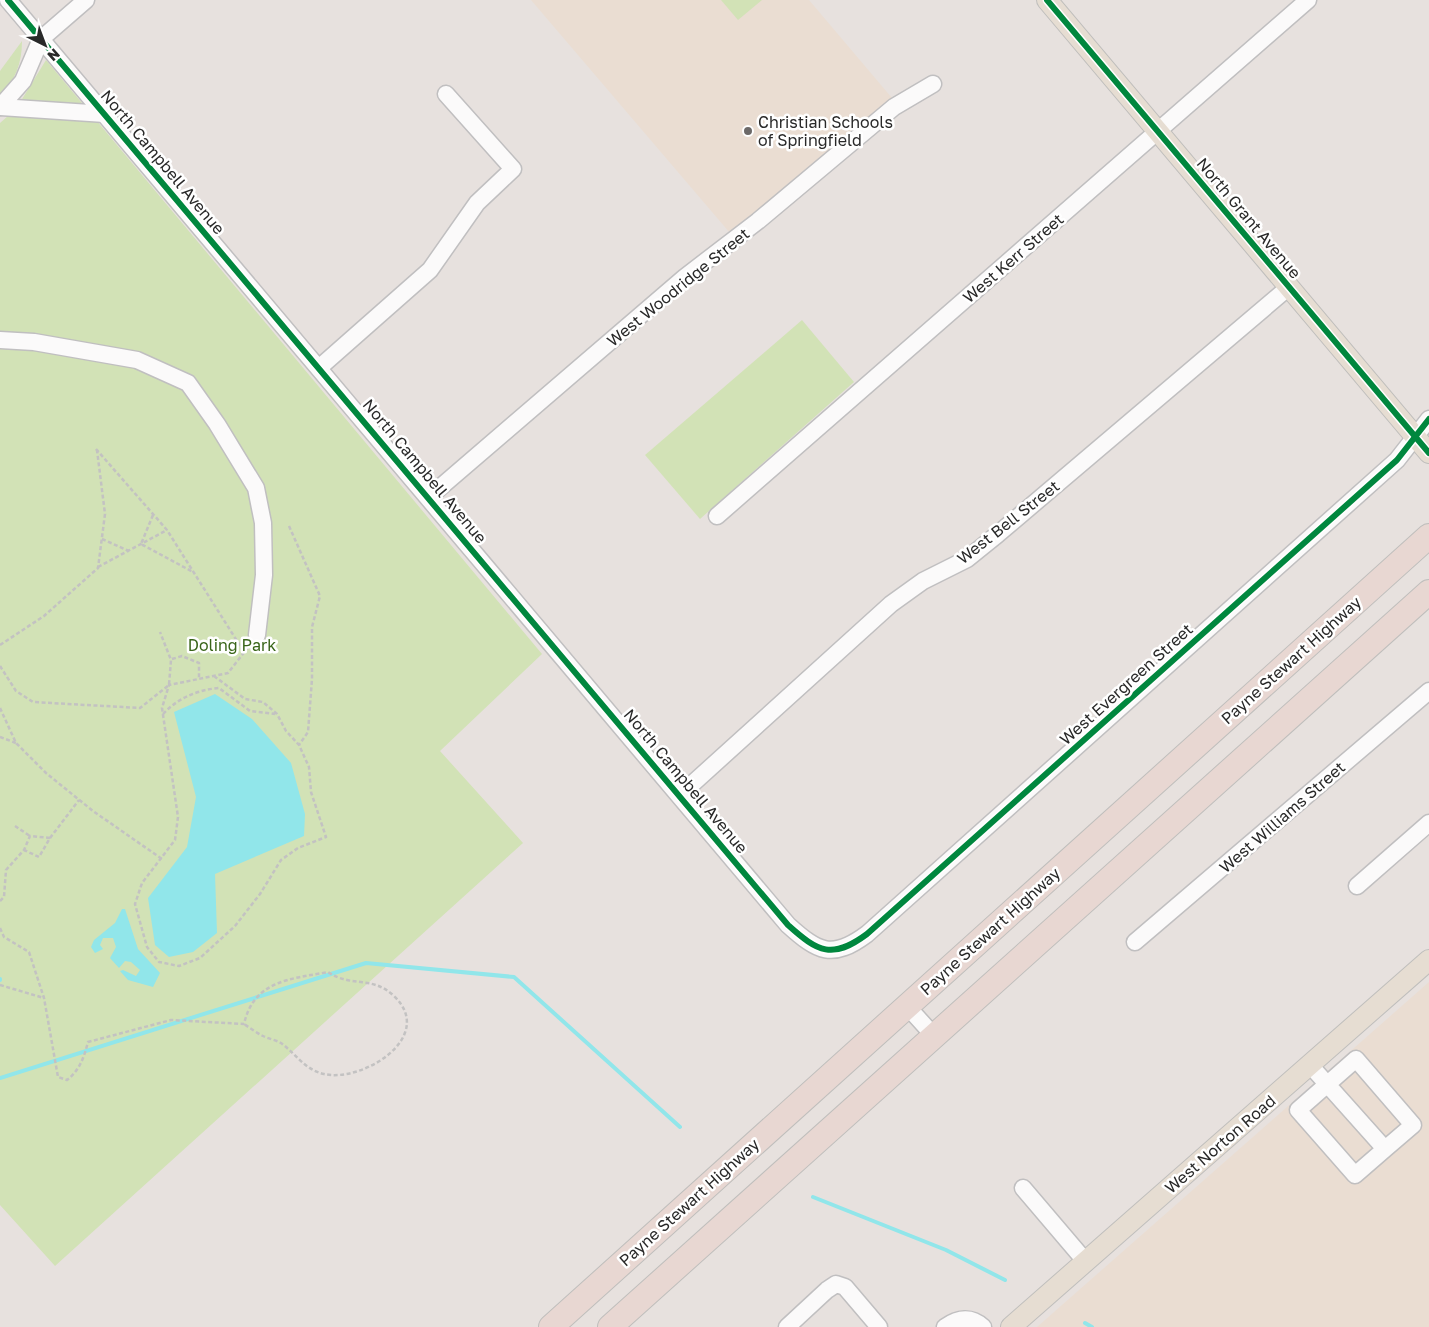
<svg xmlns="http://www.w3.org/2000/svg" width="1429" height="1327" viewBox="0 0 1429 1327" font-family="'Golos Text',sans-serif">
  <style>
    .education { fill: #eaddd2 }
    .green { fill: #d2e2b6 }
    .water { fill: #91e6ea }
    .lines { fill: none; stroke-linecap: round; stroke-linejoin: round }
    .stream { stroke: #91e6ea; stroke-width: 4 }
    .minor-casing { stroke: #c0bfc0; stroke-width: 19 }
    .major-casing { stroke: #bfbebc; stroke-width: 22 }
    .highway-casing { stroke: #bfbebc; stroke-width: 26 }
    .path { stroke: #c3c2c2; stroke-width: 2.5; stroke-dasharray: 4 2.5; stroke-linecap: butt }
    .minor { stroke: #fbfafa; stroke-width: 16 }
    .major { stroke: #e6ddd2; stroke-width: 20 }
    .highway { stroke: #e8d7d2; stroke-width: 24 }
    .cycleway-casing { stroke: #fff; stroke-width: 9 }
    .cycleway { stroke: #00873e; stroke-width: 6 }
    .poi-dot { fill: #6c6968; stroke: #fff; stroke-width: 2 }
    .labels { text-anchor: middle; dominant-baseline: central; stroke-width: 5; stroke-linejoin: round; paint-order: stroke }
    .poi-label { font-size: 16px; fill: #292929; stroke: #fff; text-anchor: start }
    .street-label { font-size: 16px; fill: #292929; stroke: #fff }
    .park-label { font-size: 16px; fill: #396519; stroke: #fff }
  </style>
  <rect width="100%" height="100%" fill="#e7e1de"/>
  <g class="education">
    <polygon points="531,0 809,0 892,98 730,233"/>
    <polygon points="1429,982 1429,1327 1037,1327"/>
  </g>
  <g class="green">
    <polygon points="721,0 762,0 738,20"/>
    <path d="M22,41C22,64 15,80 0,97V71Z"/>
    <polygon points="46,60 542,654 440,751 523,843 55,1266 0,1205 0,123 16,109"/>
    <polygon points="802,320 854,382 700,519 645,455"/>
  </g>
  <g class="water">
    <polygon points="215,694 252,719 291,763 305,814 304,836 215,874 217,933 193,952 169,957 155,945 148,898 187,847 196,797 174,712"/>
    <polygon points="122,909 125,909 138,949 160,973 153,987 128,980 120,971 123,970 136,976 140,970 131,962 125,961 119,968 110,958 116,947 113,938 103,938 100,945 103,949 95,953 91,947 94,940 115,923"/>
  </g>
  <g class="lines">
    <g class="stream">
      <polyline points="0,979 0,980"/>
      <polyline points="0,1078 366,963 514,977 680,1127"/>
      <polyline points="813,1197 946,1250 1005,1280"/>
      <polyline points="1085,1323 1092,1327"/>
    </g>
    <defs>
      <g id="minor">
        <path d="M8,0L788,925C818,952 832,960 867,934L1397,460L1429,419"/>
        <polyline points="0,107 23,81 41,39 86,0"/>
        <polyline points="0,107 105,114"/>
        <polyline points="0,340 34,342 137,360 188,383 217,424 256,488 263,523 264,575 257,635"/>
        <polyline points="320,367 430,270 477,203 513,169 446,94"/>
        <polyline points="429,497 685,277 758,221 894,107 933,84"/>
        <polyline points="717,516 1308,0"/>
        <polyline points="680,795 891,604 923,581 967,559 998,534 1289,287"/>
        <polyline points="1357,886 1429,823"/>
        <polyline points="1135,942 1429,691"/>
        <polyline points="907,1006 934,1036"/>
        <polyline points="1310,1065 1385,1149 1413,1125 1356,1059 1298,1110 1355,1175 1385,1149"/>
        <polyline points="1023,1188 1086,1262"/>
        <polyline points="787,1327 827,1290 836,1284 845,1287 879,1327"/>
        <path d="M945,1327C958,1318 971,1316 983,1327"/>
      </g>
      <g id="major">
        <polyline points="1047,0 1429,453"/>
        <polyline points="1011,1327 1429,960"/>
      </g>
      <g id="highway">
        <polyline points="551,1327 1429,536"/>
        <polyline points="610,1327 1429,592"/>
      </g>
    </defs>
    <use href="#minor" class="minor-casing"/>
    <use href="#major" class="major-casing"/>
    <use href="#highway" class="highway-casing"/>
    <g class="path">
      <polyline points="96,449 167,530 244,652"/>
      <polyline points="153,515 141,544 193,572"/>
      <polyline points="289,526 320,596 312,627 312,679 308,732 299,745"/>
      <polyline points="102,539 129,551"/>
      <polyline points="98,567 167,530"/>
      <polyline points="0,645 44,616 98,568 105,514 97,450"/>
      <polyline points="172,659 182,656 199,663 199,679"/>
      <polyline points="0,666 16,691 33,702 140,708 169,685 171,660 160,632"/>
      <polyline points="214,676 245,699 263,702 277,714 286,731 299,745 309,767 311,792 326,837 298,848 281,860 260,894 235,926 200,958 179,966 159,962 147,947 135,904 142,883 175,840 178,817 162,708 169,685 228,673 249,646"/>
      <polyline points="0,708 16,743 46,773 93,811 162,859"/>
      <path d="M163,714C178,698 197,690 219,688L250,711L275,714"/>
      <polyline points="0,737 16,743"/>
      <polyline points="15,826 30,836"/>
      <polyline points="50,838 79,800"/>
      <polyline points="0,901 4,897 6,870 24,850 30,836 50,838 39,857 24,850"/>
      <path d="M0,928L4,937L29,952L44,998L58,1077L67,1080C80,1070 84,1057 88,1042L171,1020L244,1024C254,980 291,979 328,972C351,988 372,975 394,996C437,1037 362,1083 324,1074C305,1070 296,1054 281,1043C276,1040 269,1039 263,1036C257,1033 250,1028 244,1024"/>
      <polyline points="0,985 44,998"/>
    </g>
    <use href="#minor" class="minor"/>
    <use href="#major" class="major"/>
    <use href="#highway" class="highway"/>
    <defs>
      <g id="cycleway">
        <path d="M8,0L788,925C818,952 832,960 867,934L1397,460L1429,419"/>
        <polyline points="1047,0 1429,453"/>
      </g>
    </defs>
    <use href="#cycleway" class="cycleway-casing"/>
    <use href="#cycleway" class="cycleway"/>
  </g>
  <circle class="poi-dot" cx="748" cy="131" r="5"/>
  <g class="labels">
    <g class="poi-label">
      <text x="758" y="122">Christian Schools<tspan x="758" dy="18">of Springfield</tspan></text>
    </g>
    <g class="street-label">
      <text transform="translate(163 162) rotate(50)">North Campbell Avenue</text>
      <text transform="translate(1249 218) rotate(50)">North Grant Avenue</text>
      <text transform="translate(1013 258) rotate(-41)">West Kerr Street</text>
      <text transform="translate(678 287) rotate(-39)">West Woodridge Street</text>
      <text transform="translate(425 471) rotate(50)">North Campbell Avenue</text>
      <text transform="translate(1008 522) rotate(-38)">West Bell Street</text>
      <text transform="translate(1291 660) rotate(-42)">Payne Stewart Highway</text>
      <text transform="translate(1126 684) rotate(-42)">West Evergreen Street</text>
      <text transform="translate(686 781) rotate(50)">North Campbell Avenue</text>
      <text transform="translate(1282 817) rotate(-41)">West Williams Street</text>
      <text transform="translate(990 931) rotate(-42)">Payne Stewart Highway</text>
      <text transform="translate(1220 1144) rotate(-41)">West Norton Road</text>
      <text transform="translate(689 1202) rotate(-42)">Payne Stewart Highway</text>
    </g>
    <g class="park-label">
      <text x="232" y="645">Doling Park</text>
    </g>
  </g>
  <g transform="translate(45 45) rotate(138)" stroke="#ffffff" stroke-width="4" paint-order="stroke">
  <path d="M0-4L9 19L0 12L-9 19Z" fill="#292929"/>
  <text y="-8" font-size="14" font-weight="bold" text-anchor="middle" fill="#292929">N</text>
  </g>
</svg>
